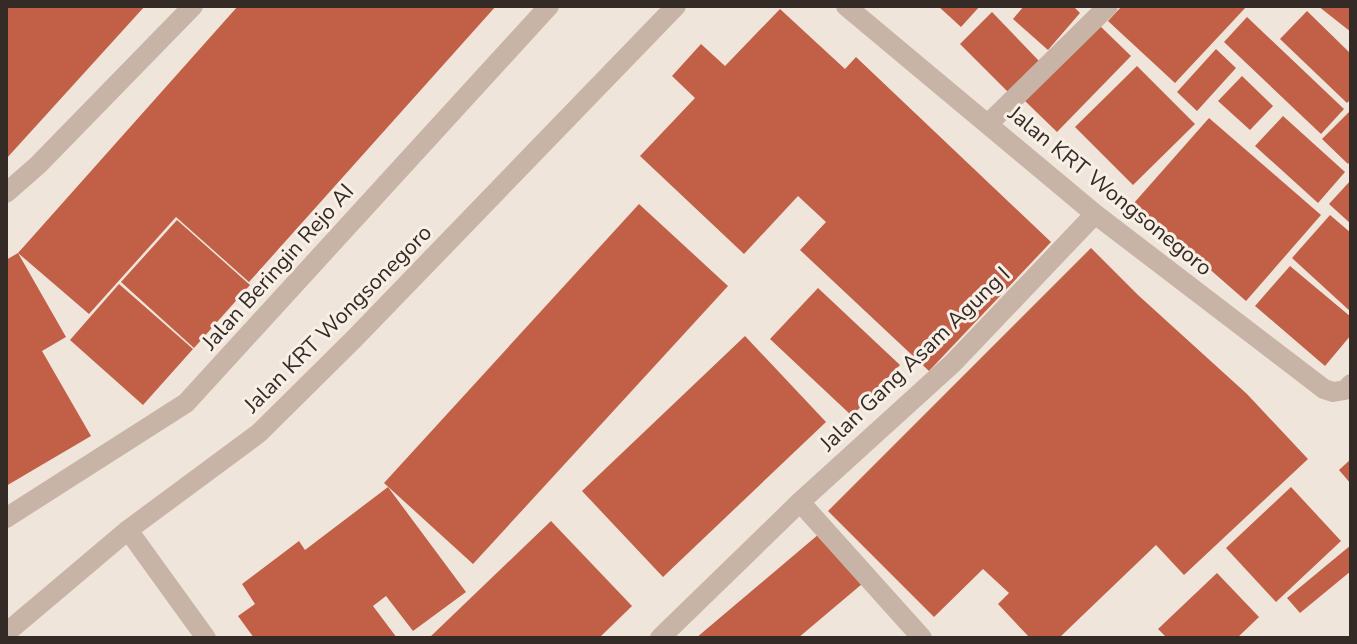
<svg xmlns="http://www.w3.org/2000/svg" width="1357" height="644" viewBox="0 0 1357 644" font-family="'Nunito Sans',sans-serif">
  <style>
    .building { fill: #c16047 }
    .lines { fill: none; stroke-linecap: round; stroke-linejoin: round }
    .minor { stroke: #c8b4a6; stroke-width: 20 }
    .tertiary { stroke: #c8b4a6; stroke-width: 20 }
    .labels { text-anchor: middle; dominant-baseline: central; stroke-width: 6; stroke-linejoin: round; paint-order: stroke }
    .street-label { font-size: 22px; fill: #342b27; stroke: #f8efe6 }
  </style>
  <rect width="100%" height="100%" fill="#f0e5da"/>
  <g class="building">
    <polygon points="6,6 145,6 6,159"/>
    <polygon points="238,6 496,6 249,282 176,217 89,314 18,253 66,337 42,351 91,436 6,486 6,260 18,253"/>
    <polygon points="938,6 980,6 961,27"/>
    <polygon points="1024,6 1073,6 1080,13 1048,50 1013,19"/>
    <polygon points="1122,6 1247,6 1175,83 1108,21"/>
    <polygon points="1318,6 1351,6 1351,32"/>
    <polygon points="780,9 845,69 856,57 1051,242 929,371 800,250 826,222 798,196 744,254 640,156 695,98 672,76 701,44 725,66"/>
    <polygon points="1307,11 1351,54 1351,99 1347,103 1280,39"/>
    <polygon points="992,12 1040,62 1010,94 960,44"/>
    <polygon points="1247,17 1344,109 1321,134 1224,42"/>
    <polygon points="1098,24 1131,56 1057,132 1024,100"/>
    <polygon points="1216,49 1236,68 1197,111 1177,92"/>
    <polygon points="1137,66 1195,124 1133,185 1075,127"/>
    <polygon points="1242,76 1273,106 1250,130 1218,101"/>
    <polygon points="1351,110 1351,160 1348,164 1322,139"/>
    <polygon points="1283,116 1345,172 1318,203 1255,146"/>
    <polygon points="1209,118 1321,215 1246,301 1134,203"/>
    <polygon points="1351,180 1351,224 1329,204"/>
    <polygon points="639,204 728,286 473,564 384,483"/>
    <polygon points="1330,215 1351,233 1351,312 1292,258"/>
    <polygon points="177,220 250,285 194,348 121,282"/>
    <polygon points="1091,248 1138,295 1247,394 1308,459 1184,575 1156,545 1059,638 1030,638 998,604 1009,593 983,569 934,617 828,511"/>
    <polygon points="1290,266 1351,317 1351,335 1325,366 1255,306"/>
    <polygon points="119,284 193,349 143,405 70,340"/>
    <polygon points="818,288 900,365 852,416 770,339"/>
    <polygon points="745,336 826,422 663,577 582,491"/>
    <polygon points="1351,459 1351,484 1339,470"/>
    <polygon points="388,487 466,592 413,631 386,596 373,606 397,638 254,638 238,616 255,604 242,584 299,541 305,550"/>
    <polygon points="1291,487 1341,541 1276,602 1226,548"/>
    <polygon points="551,521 632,606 599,638 429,638"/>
    <polygon points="819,534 862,584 798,638 696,638"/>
    <polygon points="1351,545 1351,571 1300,613 1287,598"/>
    <polygon points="1217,573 1259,617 1237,638 1167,638 1158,629"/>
  </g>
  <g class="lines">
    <g class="minor">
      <polyline points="846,6 1095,214 1324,389 1333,392 1345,390 1351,384"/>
      <polyline points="988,124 1108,6"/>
      <polyline points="6,193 38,165 193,6"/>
      <polyline points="800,502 922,638"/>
      <polyline points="6,518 186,403 549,6"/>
      <polyline points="128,530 206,638"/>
      <polyline points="660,638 800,502 953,363 1095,214"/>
    </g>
    <polyline class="tertiary" points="6,633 128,530 259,433 354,339 676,6"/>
  </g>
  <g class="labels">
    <g class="street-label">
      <text transform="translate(1110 191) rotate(39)">Jalan KRT Wongsonegoro</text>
      <text transform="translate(278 267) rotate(-48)">Jalan Beringin Rejo AI</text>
      <text transform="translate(338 319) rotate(-45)">Jalan KRT Wongsonegoro</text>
      <text transform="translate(915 359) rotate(-44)">Jalan Gang Asam Agung I</text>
    </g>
  </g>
  <rect width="1357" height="644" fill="none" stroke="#342b27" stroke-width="16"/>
</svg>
